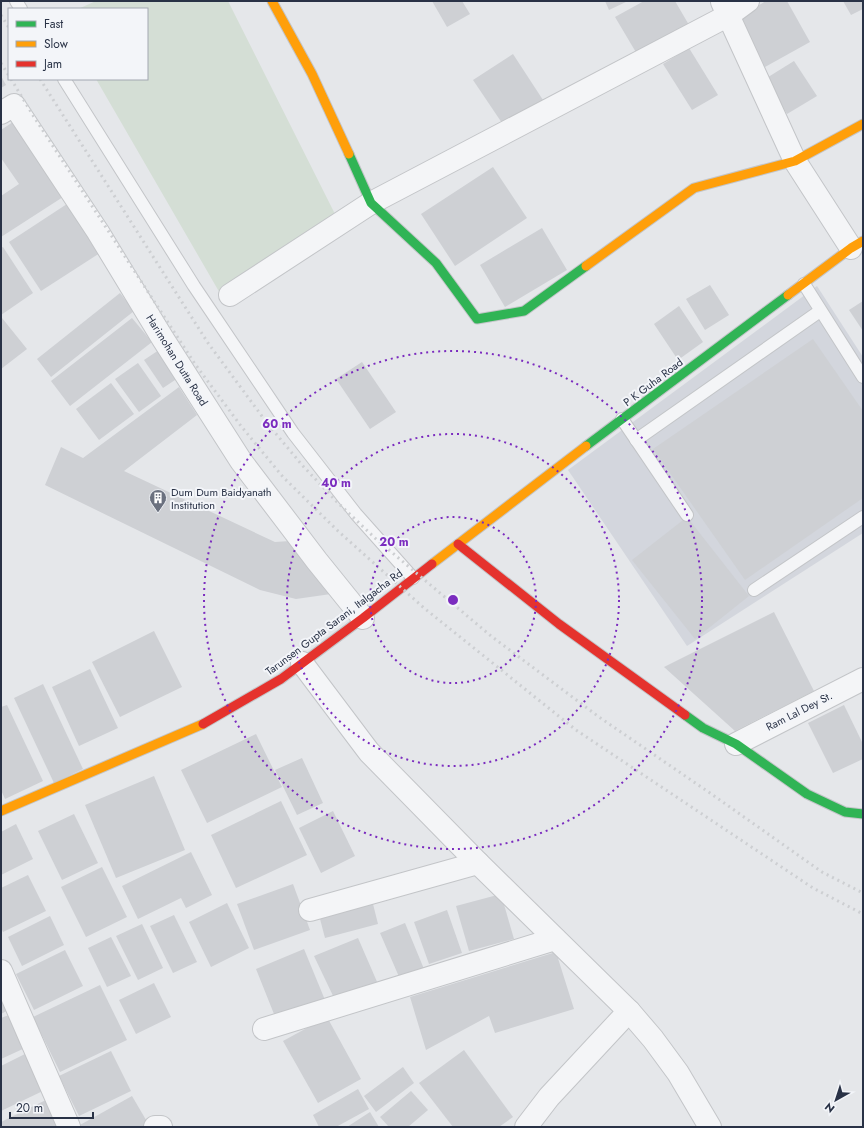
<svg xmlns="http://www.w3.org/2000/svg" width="864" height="1128" viewBox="0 0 864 1128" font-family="Jost,sans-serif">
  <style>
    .built { fill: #d3d6dd }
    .green { fill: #d4ded5 }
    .building { fill: #ced0d4 }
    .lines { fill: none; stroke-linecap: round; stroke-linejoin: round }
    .lane-casing { stroke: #c3c5c8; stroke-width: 14 }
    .street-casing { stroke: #c3c5c8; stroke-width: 24 }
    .fast-casing { stroke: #c3c5c8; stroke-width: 11 }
    .slow-casing { stroke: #c3c5c8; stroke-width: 11 }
    .jam-casing { stroke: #c3c5c8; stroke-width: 11 }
    .lane { stroke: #f4f5f7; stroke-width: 12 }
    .street { stroke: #f4f5f7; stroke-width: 22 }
    .fast { stroke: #30b455; stroke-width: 9 }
    .slow { stroke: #ff9f0a; stroke-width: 9 }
    .jam { stroke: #e5322d; stroke-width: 9 }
    .rail { stroke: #cdcfd2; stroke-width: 3; stroke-dasharray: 2 4; stroke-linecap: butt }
    .ring { fill: none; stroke: #7b2cbf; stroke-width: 2; stroke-dasharray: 2 4 }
    .labels { text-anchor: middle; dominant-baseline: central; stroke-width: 4; stroke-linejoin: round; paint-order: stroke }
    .street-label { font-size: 11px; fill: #293246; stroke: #f3f5f9 }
    .poi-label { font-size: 11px; fill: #293246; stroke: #f3f5f9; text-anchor: start }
    .centre { fill: #7b2cbf; stroke: #f3f5f9; stroke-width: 2 }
    .ring-label { font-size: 12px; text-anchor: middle; font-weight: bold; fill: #7b2cbf; stroke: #f3f5f9; stroke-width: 4; stroke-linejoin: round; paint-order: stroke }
  </style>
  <rect width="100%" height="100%" fill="#e5e7ea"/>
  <polygon class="built" points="817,286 863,357 863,533 687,646 568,470"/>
  <polygon class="green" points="96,1 228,1 337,218 221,295 96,79 147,79 147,9 78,9"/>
  <g class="building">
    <polygon points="432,1 462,1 470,14 447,27"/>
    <polygon points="605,1 628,1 609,10"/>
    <polygon points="644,1 675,1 689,25 637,54 615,17"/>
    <polygon points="766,1 787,1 810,42 765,67 738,17"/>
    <polygon points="843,1 863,1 863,9 851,15"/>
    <polygon points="689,48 718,95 692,110 663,64"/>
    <polygon points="513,54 543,100 504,126 473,80"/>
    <polygon points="794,61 817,96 787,114 765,79"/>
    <polygon points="1,76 6,85 1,88"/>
    <polygon points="13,122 63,197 1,237 1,196 19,184 1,158 1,130"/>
    <polygon points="493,167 527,218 455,266 421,214"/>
    <polygon points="70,202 103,251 41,291 9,242"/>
    <polygon points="542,228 567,270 505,307 480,265"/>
    <polygon points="3,247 33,293 1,315 1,248"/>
    <polygon points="710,285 729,315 705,330 686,299"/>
    <polygon points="120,293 134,311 51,377 37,359"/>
    <polygon points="863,301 863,331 849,310"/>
    <polygon points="679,306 703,342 678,360 654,324"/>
    <polygon points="2,318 27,349 1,369 1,319"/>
    <polygon points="132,318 152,342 70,406 51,381"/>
    <polygon points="813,339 863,411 863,498 745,580 653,449"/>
    <polygon points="159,350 178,378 163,388 144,360"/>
    <polygon points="362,362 396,412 370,429 336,379"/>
    <polygon points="138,363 161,396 139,412 115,379"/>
    <polygon points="111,383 134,414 99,440 76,409"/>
    <polygon points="179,387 197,415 124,471 275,542 290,541 331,594 296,599 260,590 45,485 61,447 83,458"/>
    <polygon points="687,517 749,596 695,639 632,560"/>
    <polygon points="774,612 814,691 735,731 664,667"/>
    <polygon points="154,631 182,687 120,717 92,662"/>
    <polygon points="90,669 118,728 79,746 52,687"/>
    <polygon points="43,684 83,769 54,783 14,698"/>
    <polygon points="7,705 43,781 5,799 1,790 1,707"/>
    <polygon points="844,705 863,744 863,759 833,773 808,723"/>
    <polygon points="256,734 282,787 207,823 181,770"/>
    <polygon points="302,758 323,803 297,815 275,770"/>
    <polygon points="154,776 185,850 116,878 85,805"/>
    <polygon points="281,801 307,855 236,888 211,835"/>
    <polygon points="333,811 355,856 321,873 299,828"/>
    <polygon points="74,814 98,863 62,880 38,831"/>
    <polygon points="16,824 33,859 1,875 1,832"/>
    <polygon points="191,852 212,895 186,908 181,898 138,919 122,886"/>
    <polygon points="102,867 127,917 86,937 61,887"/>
    <polygon points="28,875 46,911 3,932 1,928 1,888"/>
    <polygon points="293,884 310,930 254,950 237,904"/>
    <polygon points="501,894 514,939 469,951 456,906"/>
    <polygon points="372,900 378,924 325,938 319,915"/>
    <polygon points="227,903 249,948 211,967 189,922"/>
    <polygon points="447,910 462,953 429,964 414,922"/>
    <polygon points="174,915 197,962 173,973 150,926"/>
    <polygon points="50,916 64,945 22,966 8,937"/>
    <polygon points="405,923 424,969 400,979 380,933"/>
    <polygon points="142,924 163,968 138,980 116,936"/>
    <polygon points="111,937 131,976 107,987 88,948"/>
    <polygon points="358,938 378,984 335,1000 314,956"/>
    <polygon points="304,949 325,1000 276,1019 256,969"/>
    <polygon points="65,950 83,986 34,1010 16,974"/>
    <polygon points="556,952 574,1009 495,1033 489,1016 426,1050 410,997"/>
    <polygon points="154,983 171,1017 136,1034 119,1000"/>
    <polygon points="100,985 127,1040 60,1072 33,1017"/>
    <polygon points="1,990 10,1009 1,1014"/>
    <polygon points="9,1015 25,1048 1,1059 1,1018"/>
    <polygon points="327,1017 361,1079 318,1103 283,1041"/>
    <polygon points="464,1050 513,1117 499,1127 453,1127 419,1083"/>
    <polygon points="111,1051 131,1091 79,1116 59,1076"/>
    <polygon points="29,1052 47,1089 1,1111 1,1066"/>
    <polygon points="403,1067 414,1083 376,1112 364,1096"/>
    <polygon points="358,1089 369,1109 336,1127 319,1127 313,1115"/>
    <polygon points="411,1091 428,1110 408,1127 389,1127 380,1117"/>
    <polygon points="132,1096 149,1125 146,1127 81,1127 80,1125"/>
    <polygon points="50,1098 64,1127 1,1127 1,1122"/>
    <polygon points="370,1112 379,1127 347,1127"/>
  </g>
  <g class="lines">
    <defs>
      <g id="lane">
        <polyline points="16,1 21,9"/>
        <polyline points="64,79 194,286 293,433 356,514 413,578"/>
        <polyline points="804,284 863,377"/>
        <polyline points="622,419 687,515"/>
        <polyline points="636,440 820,311"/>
        <polyline points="754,590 863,517"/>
      </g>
      <g id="street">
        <polyline points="722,2 795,161 851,248"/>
        <polyline points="1,113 14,105 98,232 163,339 241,461 317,561 363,618"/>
        <polyline points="230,295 371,203 729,15 748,1"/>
        <polyline points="302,663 369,752 478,863 629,1011 653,1039 678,1073 710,1127"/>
        <polyline points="736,744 863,679"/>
        <polyline points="310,910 478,863"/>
        <polyline points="1,971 69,1127"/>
        <polyline points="264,1029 555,939"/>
        <polyline points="155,1127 161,1127"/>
        <polyline points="526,1127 549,1097 629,1011"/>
      </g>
      <g id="fast">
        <polyline points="349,154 371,203 436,263 477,319 524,311 586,266"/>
        <polyline points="586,446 788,295"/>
        <polyline points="685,715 703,728 736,744 807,794 845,812 863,814"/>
      </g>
      <g id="slow">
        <polyline points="272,1 312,74 349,154"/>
        <polyline points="586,266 694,188 795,161 863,124"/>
        <polyline points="788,295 851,248 863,241"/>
        <polyline points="432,564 586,446"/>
        <polyline points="1,811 203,724"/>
      </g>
      <g id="jam">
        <polyline points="458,544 559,624 685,715"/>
        <polyline points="203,724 281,679 363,618 432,564"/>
      </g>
    </defs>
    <use href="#lane" class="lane-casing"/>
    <use href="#street" class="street-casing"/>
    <use href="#fast" class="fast-casing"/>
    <use href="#slow" class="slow-casing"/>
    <use href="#jam" class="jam-casing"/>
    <use href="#lane" class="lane"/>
    <use href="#street" class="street"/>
    <use href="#fast" class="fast"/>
    <use href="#slow" class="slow"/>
    <use href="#jam" class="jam"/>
    <g class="rail">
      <polyline points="1,15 9,28"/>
      <polyline points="1,63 9,76"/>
      <polyline points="11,79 34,117 195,364 241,426 283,477 338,531 424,608 576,730 813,888 863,914"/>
      <polyline points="40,79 208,343 267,423 302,465 337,502 376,539 491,636 599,717 710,793 822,872 863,893"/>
    </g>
  </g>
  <g class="ring">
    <circle cx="453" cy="600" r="83"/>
    <circle cx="453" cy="600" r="166"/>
    <circle cx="453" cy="600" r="249"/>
  </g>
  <defs>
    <symbol id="building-pin" viewBox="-11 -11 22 30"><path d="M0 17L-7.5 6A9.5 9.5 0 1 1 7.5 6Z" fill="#6b717f" stroke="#f3f5f9"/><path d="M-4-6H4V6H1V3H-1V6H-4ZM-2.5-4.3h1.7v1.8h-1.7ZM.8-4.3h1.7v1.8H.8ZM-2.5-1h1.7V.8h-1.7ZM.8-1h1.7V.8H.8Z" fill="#fff"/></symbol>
  </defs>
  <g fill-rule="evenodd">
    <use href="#building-pin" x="148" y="488" width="20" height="27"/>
  </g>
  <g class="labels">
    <g class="street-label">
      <text transform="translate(177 360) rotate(58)">Harimohan Dutta Road</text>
      <text transform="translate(653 382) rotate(-37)">P K Guha Road</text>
      <text transform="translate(334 622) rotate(-37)">Tarunsen Gupta Sarani, Italgacha Rd</text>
      <text transform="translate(799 711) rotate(-27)">Ram Lal Dey St.</text>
    </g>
    <g class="poi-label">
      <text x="171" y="492">Dum Dum Baidyanath<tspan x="171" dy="13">Institution</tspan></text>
    </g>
  </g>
  <circle cx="453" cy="600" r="6" class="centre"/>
  <g class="ring-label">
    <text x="277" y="428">60 m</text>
    <text x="336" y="487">40 m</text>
    <text x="394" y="546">20 m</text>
  </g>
  <rect width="864" height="1128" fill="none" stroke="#293246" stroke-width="4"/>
  <rect x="8" y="8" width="140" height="72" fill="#f3f5f9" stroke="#a2a7b1"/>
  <rect x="16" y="21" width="20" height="6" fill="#30b455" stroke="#a2a7b1"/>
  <text x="44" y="28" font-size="12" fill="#293246">Fast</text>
  <rect x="16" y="41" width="20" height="6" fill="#ff9f0a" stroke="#a2a7b1"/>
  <text x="44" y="48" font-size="12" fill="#293246">Slow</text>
  <rect x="16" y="61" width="20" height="6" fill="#e5322d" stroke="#a2a7b1"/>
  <text x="44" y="68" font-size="12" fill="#293246">Jam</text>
  <g transform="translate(836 1100) rotate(219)" stroke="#f3f5f9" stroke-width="3" paint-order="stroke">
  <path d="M0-3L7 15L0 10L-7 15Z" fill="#293246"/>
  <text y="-6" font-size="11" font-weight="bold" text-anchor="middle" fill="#293246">N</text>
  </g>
  <path d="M10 1112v6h83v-6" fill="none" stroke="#293246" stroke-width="2"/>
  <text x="16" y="1112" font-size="12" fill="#293246" stroke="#f3f5f9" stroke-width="3" paint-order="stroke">20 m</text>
</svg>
